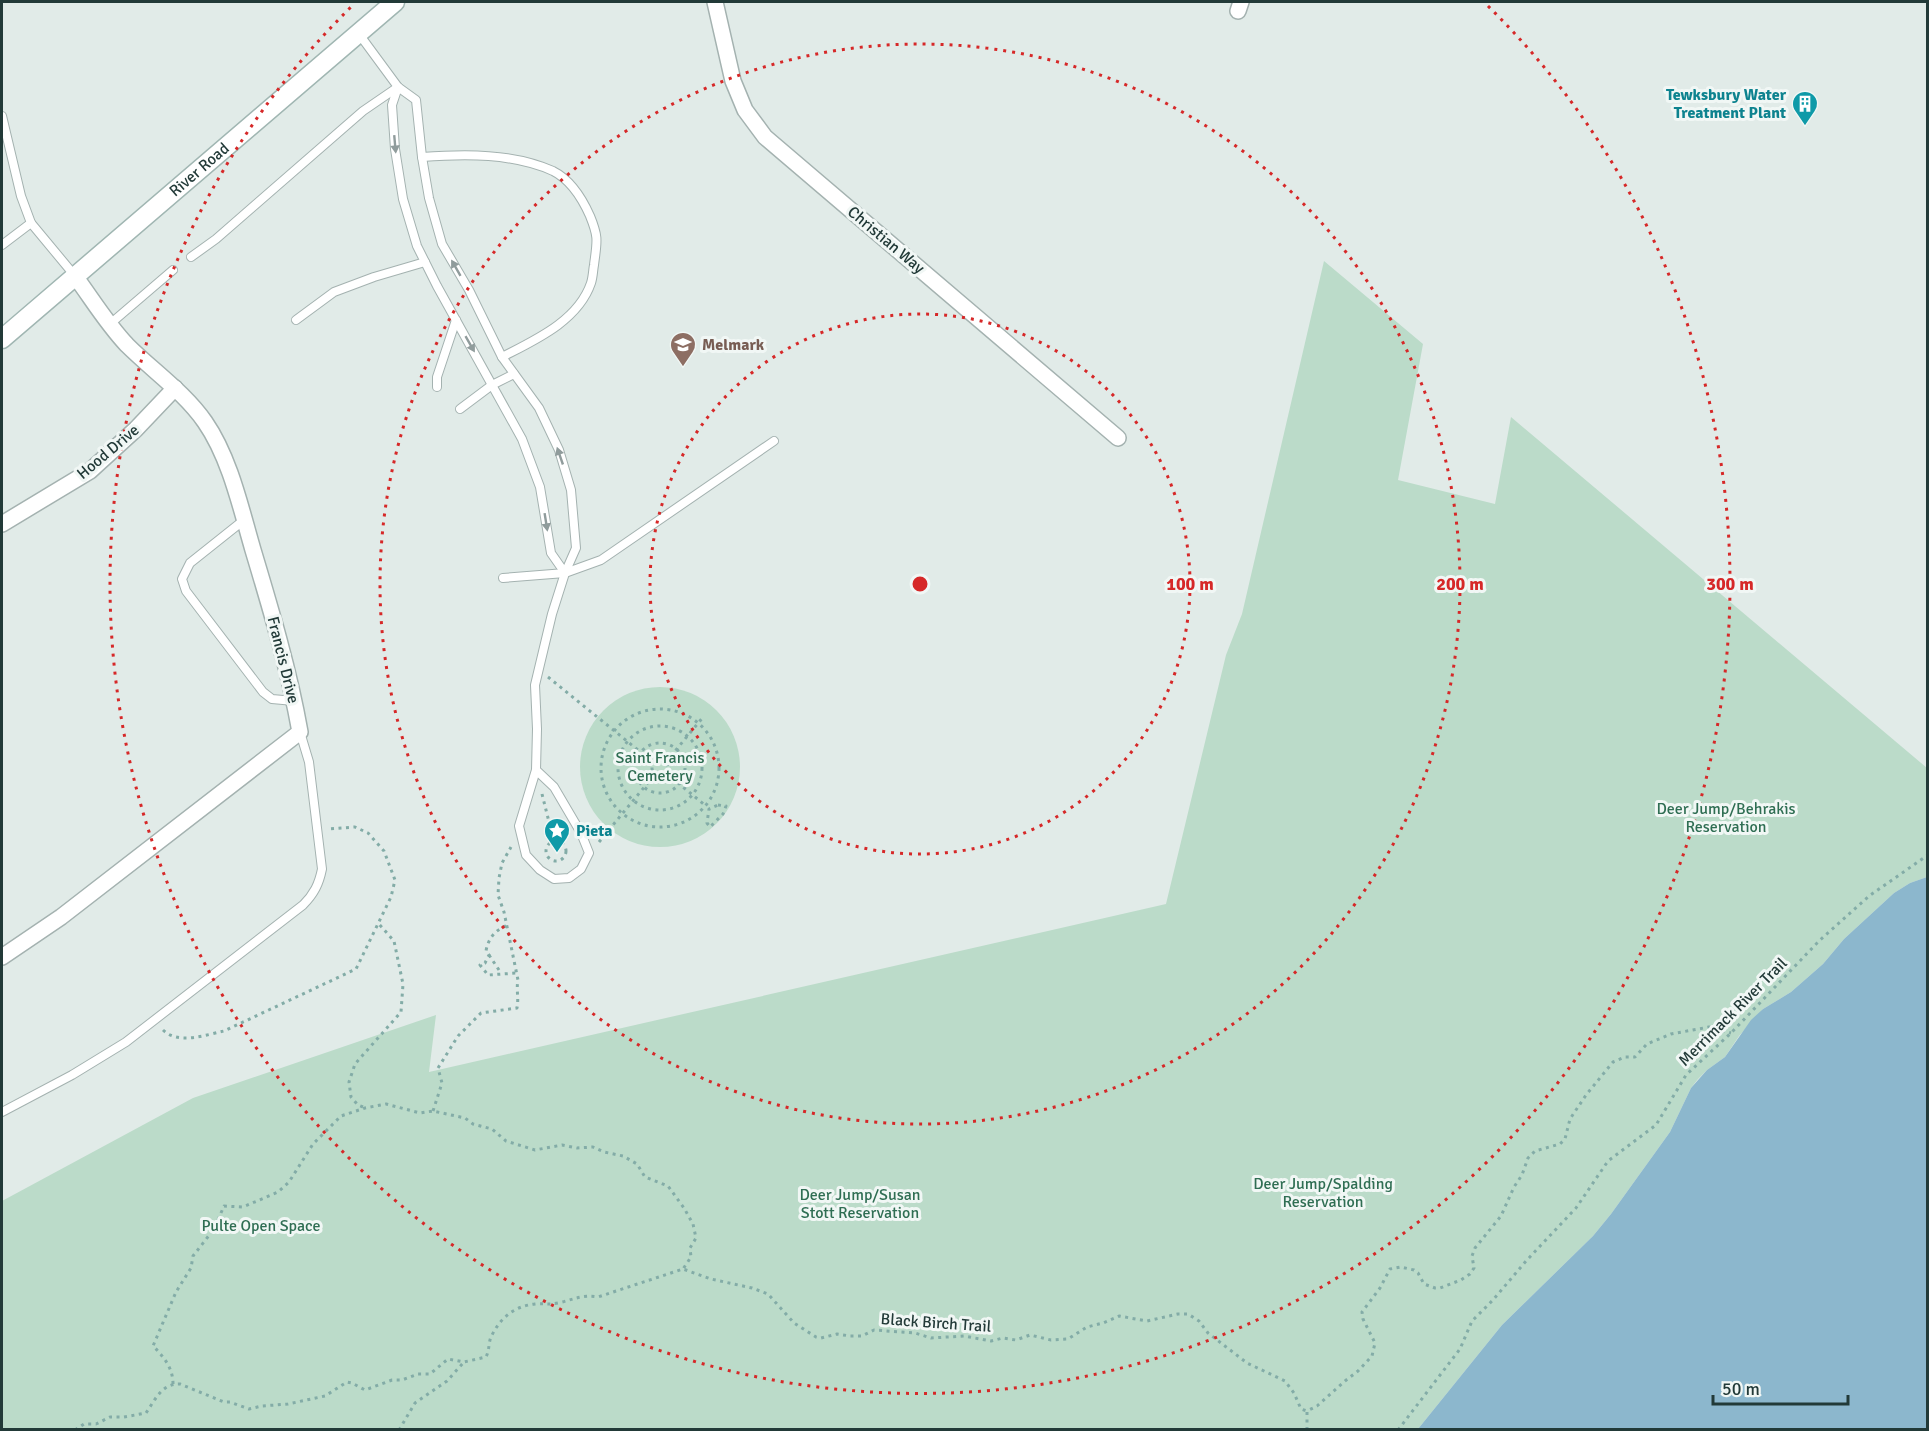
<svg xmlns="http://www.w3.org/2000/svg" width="1929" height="1431" viewBox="0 0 1929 1431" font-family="Signika,sans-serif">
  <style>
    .green { fill: #bbdbc9 }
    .water { fill: #8cb7cd }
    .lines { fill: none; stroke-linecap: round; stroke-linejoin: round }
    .service-casing { stroke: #a4b2b0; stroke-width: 10 }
    .minor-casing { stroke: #a4b2b0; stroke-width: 18 }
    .secondary-casing { stroke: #a0b6b2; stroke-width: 21 }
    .path { stroke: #83aca7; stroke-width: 3; stroke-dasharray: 3 4.5; stroke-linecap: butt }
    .service { stroke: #fff; stroke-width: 8 }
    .minor { stroke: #fff; stroke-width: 15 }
    .secondary { stroke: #fff; stroke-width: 18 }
    .oneway { fill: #909c9c }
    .ring { fill: none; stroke: #d62828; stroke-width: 3; stroke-dasharray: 3 6 }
    .labels { text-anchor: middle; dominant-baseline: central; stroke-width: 6; stroke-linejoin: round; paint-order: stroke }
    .culture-label { font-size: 16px; font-weight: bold; fill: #0d838f; stroke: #f1f7f5; text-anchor: end }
    .street-label { font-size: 16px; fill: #223a38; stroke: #f1f7f5 }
    .education-label { font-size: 16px; font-weight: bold; fill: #785e54; stroke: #f1f7f5; text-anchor: start }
    .park-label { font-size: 16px; fill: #2f6e53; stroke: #f1f7f5 }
    .centre { fill: #d62828; stroke: #f1f7f5; stroke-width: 3 }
    .ring-label { font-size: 18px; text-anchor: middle; font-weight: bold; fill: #d62828; stroke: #f1f7f5; stroke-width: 6; stroke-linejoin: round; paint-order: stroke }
  </style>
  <rect width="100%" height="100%" fill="#e1ebe8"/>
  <g class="green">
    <polygon points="1324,261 1423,344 1398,480 1495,504 1511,417 1927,768 1927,877 1910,883 1894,893 1844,939 1823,964 1791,992 1763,1009 1739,1036 1725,1057 1707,1070 1698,1079 1691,1088 1670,1132 1611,1214 1593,1236 1502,1325 1418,1429 2,1430 2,1201 193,1098 436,1015 429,1072 1166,904 1226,655 1242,614"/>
    <circle cx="660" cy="767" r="80"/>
  </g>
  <polygon class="water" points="1927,877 1927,1429 1418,1429 1502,1325 1593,1236 1611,1214 1670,1132 1691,1088 1707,1070 1725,1057 1751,1020 1763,1009 1791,992 1823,964 1844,939 1894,893 1910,883"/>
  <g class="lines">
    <defs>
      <g id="service">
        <polyline points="359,34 398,87 416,100 422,157 429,198 442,244 469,290 502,357 539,408 559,450 571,490 576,548 565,573 552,614 535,685 537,729 536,770 519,826 526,855 540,870 554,879 569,878 581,869 589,853 581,833 554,787 536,770"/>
        <polyline points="398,87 392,105 395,149 403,199 417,246 437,286 522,439 540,487 551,553 565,573"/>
        <polyline points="2,116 21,196 31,223 75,276"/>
        <path d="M422,157C465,154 513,153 553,171C571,180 582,198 590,216C599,238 597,241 594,265C593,270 593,277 591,283C578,321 535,340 502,357"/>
        <polyline points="2,245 31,223"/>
        <polyline points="191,257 216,239 363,111 398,87"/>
        <polyline points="296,320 334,292 374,277 425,262"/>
        <polyline points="110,324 173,270"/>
        <polyline points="437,387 437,377 456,320"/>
        <polyline points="460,409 492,385 514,374"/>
        <polyline points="244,520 190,563 182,579 186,591 263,692 272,699 294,701"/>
        <polyline points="503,578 565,573 601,560 774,441"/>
        <path d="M2,1112L72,1075L126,1042L303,905C314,894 319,884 322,869L309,762L300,732"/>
      </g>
      <g id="minor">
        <polyline points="715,2 733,81 745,110 765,137 1118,438"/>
        <polyline points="1238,11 1241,2"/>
        <polyline points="2,524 90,471 136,429 175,388"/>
        <path d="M2,957L61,917L300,732C289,670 271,610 253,550C241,509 230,458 205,422C184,392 153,371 127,345C107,324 92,299 75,276"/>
      </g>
      <g id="secondary">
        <path id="s1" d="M2,339L395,2"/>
      </g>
    </defs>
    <use href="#service" class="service-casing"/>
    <use href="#minor" class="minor-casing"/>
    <use href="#secondary" class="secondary-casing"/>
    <g class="path">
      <polyline points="548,677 654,763"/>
      <circle cx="660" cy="768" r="59"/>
      <circle cx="660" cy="768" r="42"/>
      <circle cx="660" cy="768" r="25"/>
      <circle cx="660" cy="768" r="8"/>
      <polyline points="666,762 704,716"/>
      <polyline points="666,773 706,806"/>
      <polyline points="542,794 554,842"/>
      <polygon points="718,805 726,806 723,814 710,827 707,823 709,809"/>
      <circle cx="556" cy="851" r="10"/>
      <polyline points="599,842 655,774"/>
      <path d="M506,926C495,930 488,939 486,951L489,955L485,963L480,965L488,975L517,973"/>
      <polyline points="489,955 501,973"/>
      <path d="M163,1030C178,1045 205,1035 224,1031L356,969L391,897L395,880L384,851L368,833L355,827L328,829"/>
      <polyline points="363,1107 358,1105 351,1097 349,1082 355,1064 401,1012 403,984 394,941 379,924"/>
      <path d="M433,1111L442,1083L438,1068L458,1036L481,1013L517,1008C519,998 516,990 518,980L504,912L498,895L499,878L502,863L511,847"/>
      <path d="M173,1384C173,1368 164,1357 153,1346L176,1292L191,1268L193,1256L214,1229L224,1206L243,1207L278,1192L289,1182L313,1144L341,1116L365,1108L386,1104L420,1113L433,1111L465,1118L473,1124L492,1129L506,1141L535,1150L562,1145L577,1148L593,1147L604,1152L623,1156L637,1164L645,1177L668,1186L684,1208L693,1224L696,1238L690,1248L691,1257L683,1269"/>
      <path d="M75,1430L84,1424H96L110,1417H124L146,1413C155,1400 162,1383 180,1384L224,1402H230L249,1409L262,1406L288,1404L325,1396L347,1382L352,1383L365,1390L392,1380H402L418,1374H430L448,1359L464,1362L486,1357C490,1349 488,1342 492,1335C501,1317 515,1306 535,1304C543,1303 549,1305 558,1303C572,1300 583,1294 598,1297L683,1269L711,1279L752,1288L768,1294L794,1323L816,1337L821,1338L837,1334L850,1336H862L874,1330L915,1333L931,1338L964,1336L991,1341L1003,1338L1016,1340L1030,1335L1051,1340L1068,1339L1087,1327L1103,1323L1119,1316L1147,1321L1178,1314H1188L1199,1321L1208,1333L1247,1363L1285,1381L1294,1393L1301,1409L1307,1411"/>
      <polyline points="399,1430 415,1403 447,1381 464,1362"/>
      <polyline points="1307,1430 1307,1411 1317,1406 1345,1381 1358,1371 1372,1356 1375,1343 1363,1319 1362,1312 1380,1288 1390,1269 1401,1267 1414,1270 1418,1273 1424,1284 1435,1288 1440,1288 1461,1280 1470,1274 1474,1268 1472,1256 1475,1248 1501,1216 1514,1187 1522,1175 1528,1158 1535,1151 1560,1144 1565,1139 1570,1119 1586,1095 1613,1062 1625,1057 1635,1057 1647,1044 1671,1034 1709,1027 1731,1033"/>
      <polyline points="1398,1430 1460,1349 1472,1321 1493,1300 1526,1261 1576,1208 1608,1161 1656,1125 1686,1075 1731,1033 1819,941 1869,896 1928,855"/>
    </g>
    <use href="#service" class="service"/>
    <use href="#minor" class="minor"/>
    <use href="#secondary" class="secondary"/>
  </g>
  <defs><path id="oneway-solid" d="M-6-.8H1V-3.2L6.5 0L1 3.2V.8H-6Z" transform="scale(1.5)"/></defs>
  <g class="oneway">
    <use href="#oneway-solid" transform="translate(395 144) rotate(85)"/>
    <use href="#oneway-solid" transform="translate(456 268) rotate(-120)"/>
    <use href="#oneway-solid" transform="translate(470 344) rotate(60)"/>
    <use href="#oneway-solid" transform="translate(560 456) rotate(-109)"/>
    <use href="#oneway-solid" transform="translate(546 522) rotate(81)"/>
  </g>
  <g class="ring">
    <circle cx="920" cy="584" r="270"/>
    <circle cx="920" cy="584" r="540"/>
    <path d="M1488 6A810 810 0 1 1 352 6"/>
  </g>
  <defs>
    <symbol id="building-pin" viewBox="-11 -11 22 30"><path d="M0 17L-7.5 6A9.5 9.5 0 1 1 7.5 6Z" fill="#0f9aa8" stroke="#f1f7f5"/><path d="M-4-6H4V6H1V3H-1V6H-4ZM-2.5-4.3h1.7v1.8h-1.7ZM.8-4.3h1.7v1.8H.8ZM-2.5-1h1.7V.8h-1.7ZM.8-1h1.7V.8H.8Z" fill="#fff"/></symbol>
    <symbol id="school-pin" viewBox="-11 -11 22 30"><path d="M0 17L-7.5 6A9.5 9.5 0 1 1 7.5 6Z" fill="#8d6e63" stroke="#f1f7f5"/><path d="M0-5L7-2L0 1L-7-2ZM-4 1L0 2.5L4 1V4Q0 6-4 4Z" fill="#fff"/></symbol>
    <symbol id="sight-pin" viewBox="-11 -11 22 30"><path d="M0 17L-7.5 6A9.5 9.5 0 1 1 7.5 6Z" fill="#0f9aa8" stroke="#f1f7f5"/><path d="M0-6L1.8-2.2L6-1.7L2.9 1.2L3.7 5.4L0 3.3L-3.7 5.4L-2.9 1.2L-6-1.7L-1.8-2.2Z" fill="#fff"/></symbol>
  </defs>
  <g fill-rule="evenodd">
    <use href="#building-pin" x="1790" y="89" width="30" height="40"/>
    <use href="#school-pin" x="668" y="330" width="30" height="40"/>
    <use href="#sight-pin" x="542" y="816" width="30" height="40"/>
  </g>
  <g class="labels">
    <g class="culture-label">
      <text x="1786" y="95">Tewksbury Water<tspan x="1786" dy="18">Treatment Plant</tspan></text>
      <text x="576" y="831" text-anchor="start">Pieta</text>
    </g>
    <g class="street-label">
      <text stroke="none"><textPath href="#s1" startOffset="260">River Road</textPath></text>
      <text transform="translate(886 240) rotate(40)">Christian Way</text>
      <text transform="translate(108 452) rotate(-40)">Hood Drive</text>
      <text transform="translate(283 660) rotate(76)">Francis Drive</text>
      <text transform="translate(1733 1012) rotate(-45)">Merrimack River Trail</text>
      <text transform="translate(936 1323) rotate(4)">Black Birch Trail</text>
    </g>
    <g class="education-label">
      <text x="702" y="345">Melmark</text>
    </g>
    <g class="park-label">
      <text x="660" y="758">Saint Francis<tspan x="660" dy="18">Cemetery</tspan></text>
      <text x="1726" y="809">Deer Jump/Behrakis<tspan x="1726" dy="18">Reservation</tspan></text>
      <text x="1323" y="1184">Deer Jump/Spalding<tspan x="1323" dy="18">Reservation</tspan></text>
      <text x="860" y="1195">Deer Jump/Susan<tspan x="860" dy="18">Stott Reservation</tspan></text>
      <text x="261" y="1226">Pulte Open Space</text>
    </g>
  </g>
  <circle cx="920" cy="584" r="9" class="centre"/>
  <g class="ring-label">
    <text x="1190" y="590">100 m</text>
    <text x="1460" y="590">200 m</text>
    <text x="1730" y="590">300 m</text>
  </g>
  <rect width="1929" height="1431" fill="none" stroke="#223a38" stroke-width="6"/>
  <path d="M1713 1395v9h135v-9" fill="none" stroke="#223a38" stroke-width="3"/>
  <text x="1722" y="1395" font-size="18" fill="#223a38" stroke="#f1f7f5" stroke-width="4.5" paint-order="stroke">50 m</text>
</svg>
